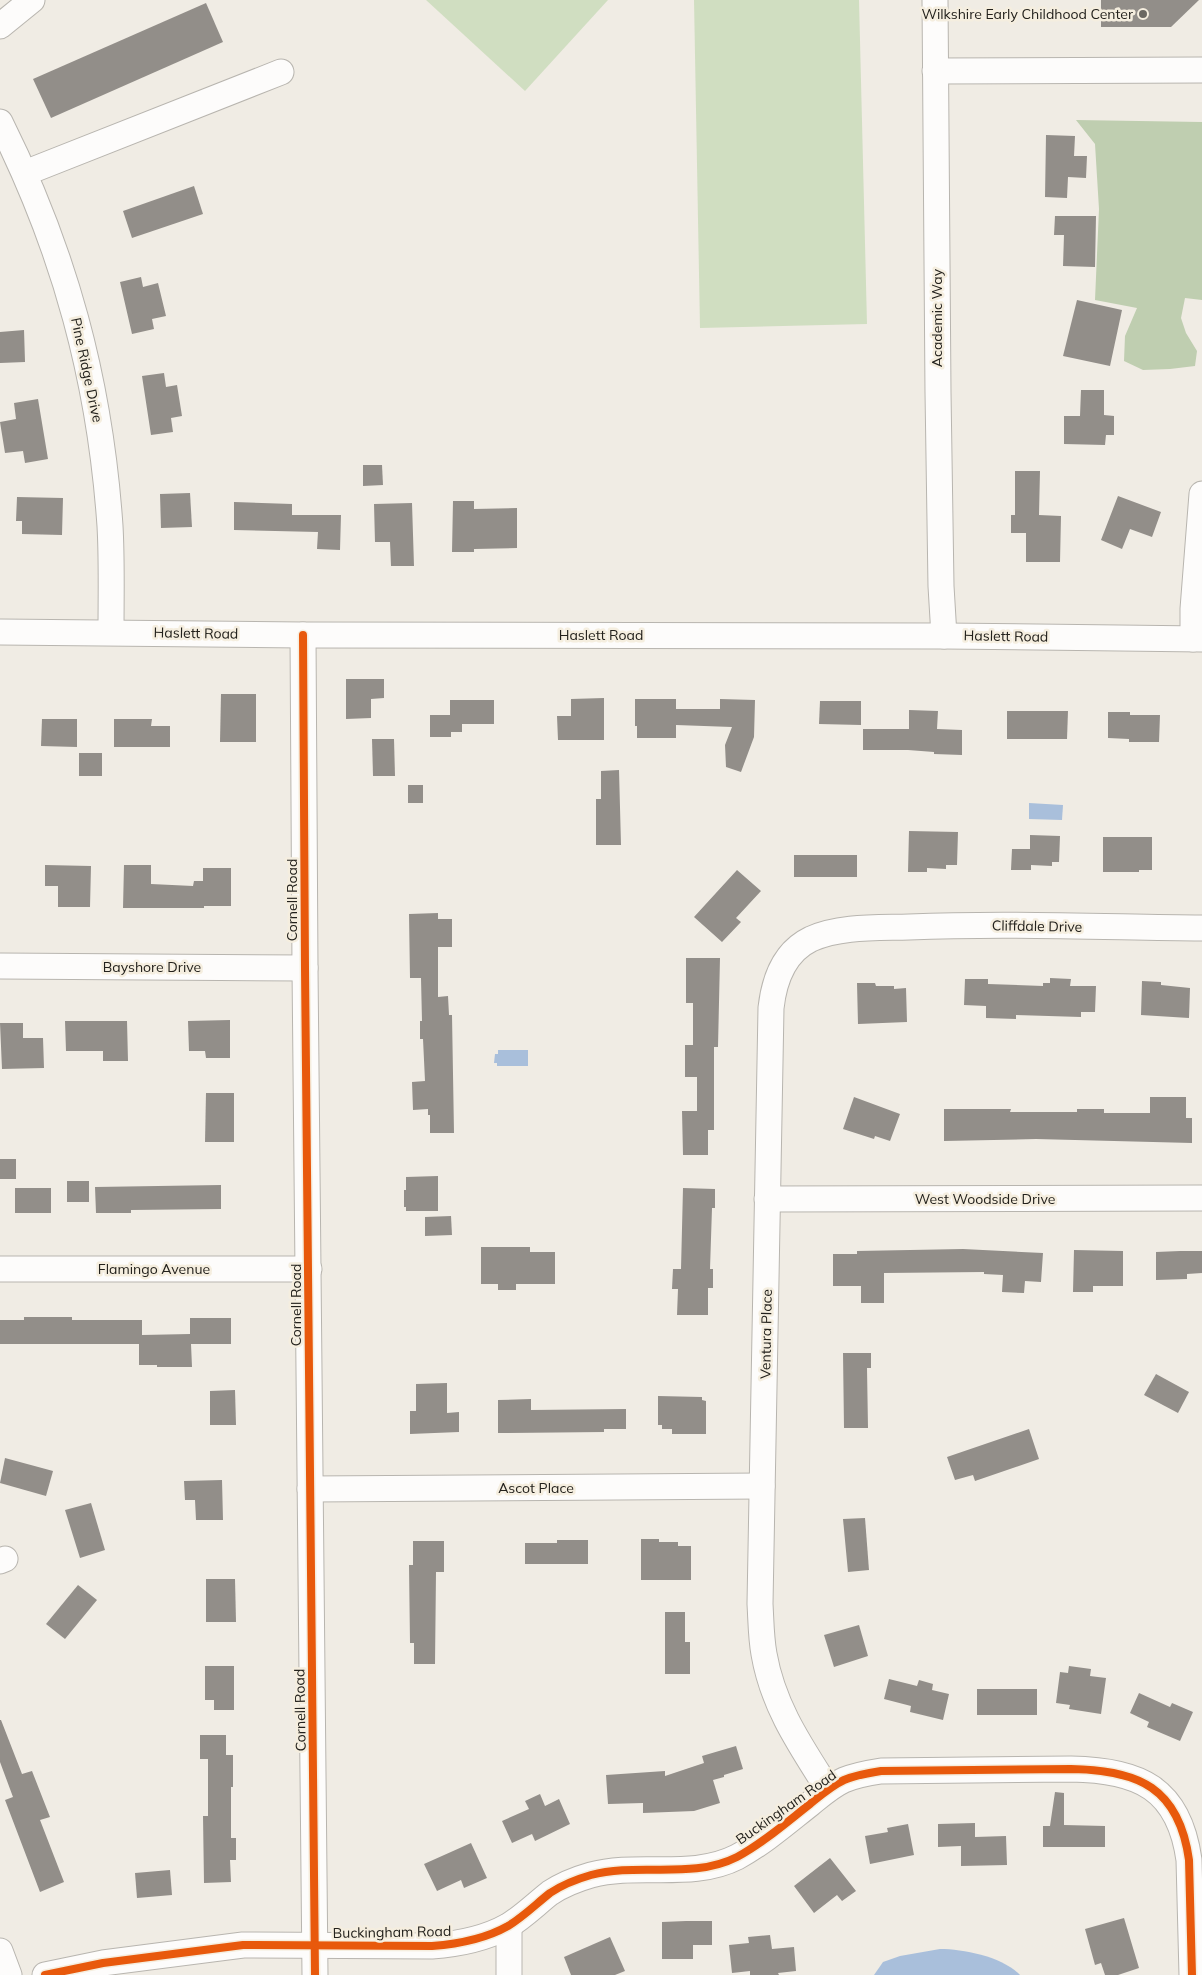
<svg xmlns="http://www.w3.org/2000/svg" width="1202" height="1975" viewBox="0 0 1202 1975" font-family="Mulish,sans-serif">
  <style>
    .green { fill: #d0dec1 }
    .forest { fill: #bfceb0 }
    .water { fill: #a9bfdb }
    .building { fill: #928e89 }
    .lines { fill: none; stroke-linecap: round; stroke-linejoin: round }
    .minor-casing { stroke: #b8b5af; stroke-width: 27 }
    .minor { stroke: #fdfcfb; stroke-width: 25 }
    .cycleway-casing { stroke: #f5eedf; stroke-width: 11 }
    .cycleway { stroke: #e8590c; stroke-width: 8 }
    .poi-dot { fill: #6b6862; stroke: #f5eedf; stroke-width: 2 }
    .labels { text-anchor: middle; dominant-baseline: central; stroke-width: 5; stroke-linejoin: round; paint-order: stroke }
    .poi-label { font-size: 14px; fill: #23211c; stroke: #f5eedf; text-anchor: end }
    .street-label { font-size: 14px; fill: #23211c; stroke: #f5eedf }
  </style>
  <rect width="100%" height="100%" fill="#f0ece4"/>
  <g class="green">
    <polygon points="426,0 608,0 525,91"/>
    <polygon points="694,0 859,0 867,324 700,328"/>
  </g>
  <polygon class="forest" points="1076,120 1202,122 1202,300 1185,298 1181,318 1186,333 1197,351 1195,366 1170,369 1143,370 1124,361 1125,336 1137,308 1095,300 1099,209 1095,144"/>
  <g class="water">
    <polygon points="1029,803 1063,805 1062,820 1029,819"/>
    <polygon points="498,1050 528,1050 528,1066 497,1066 497,1063 494,1063 495,1054 498,1054"/>
    <path d="M940,1949C964,1949 1003,1957 1020,1975H874L883,1962L900,1956Z"/>
  </g>
  <g class="building">
    <polygon points="1101,0 1199,0 1171,27 1101,27"/>
    <polygon points="206,3 223,42 51,118 33,79"/>
    <polygon points="1046,135 1075,136 1074,156 1087,156 1086,178 1068,177 1067,198 1045,197"/>
    <polygon points="194,186 203,214 132,238 123,211"/>
    <polygon points="1055,216 1096,216 1095,267 1063,266 1064,235 1054,235"/>
    <polygon points="141,277 143,287 158,283 166,316 152,319 154,329 132,334 120,282"/>
    <polygon points="1077,300 1122,310 1110,366 1063,356"/>
    <polygon points="24,330 25,362 0,363 0,332"/>
    <polygon points="164,373 166,387 177,385 182,416 171,418 173,432 151,435 142,376"/>
    <polygon points="1081,390 1104,390 1104,415 1114,416 1114,435 1106,435 1105,445 1064,444 1064,416 1080,416"/>
    <polygon points="38,399 48,459 25,463 23,451 5,453 0,422 16,419 14,403"/>
    <polygon points="363,465 382,465 383,485 363,486"/>
    <polygon points="1015,471 1040,471 1039,515 1061,516 1060,562 1026,562 1026,533 1011,533 1011,515 1015,515"/>
    <polygon points="190,493 192,527 161,528 160,494"/>
    <polygon points="1118,496 1161,512 1152,537 1130,529 1122,549 1101,540"/>
    <polygon points="17,497 63,498 62,535 22,534 22,521 16,521"/>
    <polygon points="453,501 474,501 474,509 517,508 517,548 474,549 474,552 452,552"/>
    <polygon points="234,502 292,504 292,515 341,515 340,550 317,549 318,532 234,530"/>
    <polygon points="412,503 414,566 391,566 390,542 375,542 374,504"/>
    <polygon points="346,679 384,679 384,698 371,699 371,718 346,719"/>
    <polygon points="221,694 256,694 256,742 220,742"/>
    <polygon points="604,698 604,740 558,740 557,716 571,716 571,699"/>
    <polygon points="635,699 676,699 676,709 720,709 720,699 755,700 754,737 741,772 726,767 725,745 732,727 676,725 676,738 637,738 637,726 635,726"/>
    <polygon points="450,700 494,700 494,724 462,724 462,732 451,732 451,737 430,737 430,715 450,715"/>
    <polygon points="820,701 861,701 861,725 819,724"/>
    <polygon points="909,710 938,711 937,729 962,730 962,755 934,754 934,752 908,750 863,750 863,729 909,729"/>
    <polygon points="1007,711 1068,711 1067,739 1007,739"/>
    <polygon points="1108,712 1130,712 1130,715 1160,715 1159,742 1129,742 1129,739 1108,738"/>
    <polygon points="42,719 77,719 77,747 41,746"/>
    <polygon points="114,719 152,719 151,726 170,726 170,747 114,747"/>
    <polygon points="372,739 394,739 395,776 373,776"/>
    <rect x="79" y="753" width="23" height="23"/>
    <polygon points="619,770 621,845 596,845 596,799 601,799 601,771"/>
    <rect x="408" y="785" width="15" height="18"/>
    <polygon points="909,831 958,832 957,865 946,865 946,869 927,868 927,872 908,872"/>
    <polygon points="1030,835 1060,836 1059,862 1052,862 1052,866 1031,865 1031,870 1011,870 1012,849 1030,849"/>
    <polygon points="1103,837 1152,837 1152,870 1139,870 1139,872 1103,872"/>
    <rect x="794" y="855" width="63" height="22"/>
    <polygon points="45,865 91,866 90,907 58,907 58,886 45,886"/>
    <polygon points="124,865 151,865 151,884 193,886 194,881 203,881 203,868 231,868 231,906 204,906 204,908 123,908"/>
    <polygon points="737,870 761,891 736,918 741,922 722,942 694,917"/>
    <polygon points="438,913 438,919 452,919 452,947 438,947 438,997 448,996 449,1015 452,1015 454,1133 430,1133 430,1115 428,1115 428,1109 413,1110 412,1082 425,1081 423,1039 420,1039 420,1021 422,1021 421,978 410,978 409,914"/>
    <polygon points="686,958 720,958 718,1047 714,1047 714,1130 708,1130 708,1155 683,1155 682,1111 697,1111 697,1077 685,1077 685,1045 693,1045 693,1003 686,1003"/>
    <polygon points="1050,978 1071,979 1070,986 1096,986 1095,1012 1081,1012 1081,1017 1016,1015 1016,1019 986,1018 986,1006 964,1005 965,979 988,979 988,984 1043,986 1043,983 1050,983"/>
    <polygon points="1142,981 1161,982 1161,985 1190,988 1189,1018 1141,1015"/>
    <polygon points="857,983 875,983 876,986 894,986 894,989 906,988 907,1022 858,1024"/>
    <polygon points="230,1020 230,1058 206,1058 205,1051 189,1051 188,1021"/>
    <polygon points="65,1021 127,1021 128,1061 103,1061 103,1051 66,1051"/>
    <polygon points="0,1023 23,1023 23,1038 43,1038 44,1068 2,1069"/>
    <polygon points="206,1093 234,1093 234,1142 205,1142"/>
    <polygon points="854,1097 900,1114 890,1141 875,1136 874,1139 843,1129"/>
    <polygon points="1150,1097 1186,1097 1186,1118 1192,1118 1192,1143 1036,1139 944,1141 944,1109 1011,1109 1010,1112 1077,1112 1077,1109 1104,1109 1104,1113 1150,1113"/>
    <rect x="0" y="1159" width="16" height="20"/>
    <polygon points="438,1176 438,1211 406,1211 406,1207 404,1207 404,1190 406,1190 406,1177"/>
    <rect x="67" y="1181" width="22" height="21"/>
    <polygon points="221,1185 221,1209 131,1210 131,1213 96,1213 95,1187"/>
    <rect x="15" y="1188" width="36" height="25"/>
    <polygon points="683,1188 715,1189 715,1208 712,1208 710,1269 713,1269 713,1288 708,1288 708,1315 677,1315 678,1289 672,1289 673,1269 681,1269"/>
    <polygon points="451,1216 452,1235 425,1236 425,1217"/>
    <polygon points="481,1247 530,1247 530,1252 555,1252 555,1284 516,1284 516,1290 498,1290 498,1284 481,1284"/>
    <polygon points="963,1249 1043,1253 1041,1282 1025,1281 1024,1293 1002,1292 1003,1275 984,1274 984,1272 884,1273 884,1303 861,1303 861,1286 833,1286 833,1254 857,1254 857,1251"/>
    <polygon points="1074,1250 1123,1251 1123,1286 1093,1286 1093,1292 1073,1292"/>
    <polygon points="1180,1251 1202,1251 1202,1273 1187,1274 1187,1279 1156,1280 1156,1252"/>
    <polygon points="24,1317 72,1317 72,1320 142,1320 142,1335 190,1334 190,1318 231,1318 231,1344 191,1344 192,1367 157,1367 157,1365 139,1365 139,1344 0,1344 0,1320 24,1320"/>
    <polygon points="843,1353 871,1353 871,1368 867,1368 868,1428 844,1428"/>
    <polygon points="1156,1374 1189,1392 1178,1413 1144,1395"/>
    <polygon points="447,1383 447,1413 459,1412 459,1432 410,1434 410,1411 416,1411 416,1384"/>
    <polygon points="235,1390 236,1425 210,1425 210,1391"/>
    <polygon points="658,1396 702,1397 702,1400 706,1401 706,1434 672,1434 672,1429 662,1429 662,1425 658,1425"/>
    <polygon points="531,1399 531,1410 626,1409 626,1429 604,1429 604,1432 498,1433 498,1400"/>
    <polygon points="1029,1429 1039,1459 975,1481 973,1475 955,1480 947,1457"/>
    <polygon points="5,1458 53,1471 46,1496 0,1483"/>
    <polygon points="222,1480 223,1520 196,1520 195,1500 185,1500 184,1481"/>
    <polygon points="91,1503 105,1550 80,1558 65,1510"/>
    <polygon points="865,1518 869,1570 848,1572 843,1519"/>
    <polygon points="641,1539 659,1539 659,1542 678,1542 678,1546 691,1546 691,1580 641,1580"/>
    <polygon points="557,1540 588,1540 588,1564 525,1564 525,1543 557,1543"/>
    <polygon points="413,1541 444,1541 444,1572 436,1572 435,1664 414,1664 414,1643 410,1643 409,1565 413,1565"/>
    <polygon points="206,1579 235,1579 236,1622 206,1622"/>
    <polygon points="78,1585 97,1600 65,1639 46,1624"/>
    <polygon points="665,1612 685,1612 685,1642 690,1642 690,1674 665,1674"/>
    <polygon points="859,1625 868,1656 834,1667 824,1635"/>
    <polygon points="205,1666 234,1666 234,1710 214,1710 214,1700 205,1700"/>
    <polygon points="1069,1666 1091,1669 1090,1676 1106,1678 1101,1714 1069,1709 1070,1705 1056,1703 1060,1672 1068,1673"/>
    <polygon points="889,1679 917,1686 919,1680 933,1684 932,1690 949,1694 943,1720 910,1712 911,1706 884,1699"/>
    <rect x="977" y="1689" width="60" height="26"/>
    <polygon points="1139,1693 1170,1707 1172,1703 1193,1712 1180,1741 1147,1727 1149,1722 1130,1713"/>
    <polygon points="0,1720 1,1720 22,1774 32,1771 50,1817 40,1820 64,1882 40,1892 5,1800 13,1797 0,1762"/>
    <polygon points="200,1735 226,1735 226,1755 233,1755 233,1787 231,1787 231,1838 236,1838 236,1860 230,1860 231,1882 204,1883 203,1816 208,1816 208,1759 200,1759"/>
    <polygon points="736,1746 743,1769 724,1775 724,1777 713,1780 720,1803 694,1811 643,1813 643,1803 608,1804 606,1775 665,1771 665,1776 704,1763 702,1756"/>
    <polygon points="1055,1792 1064,1793 1064,1825 1105,1826 1105,1847 1043,1847 1043,1826 1050,1826"/>
    <polygon points="540,1794 545,1806 559,1799 570,1824 535,1841 532,1834 512,1843 502,1821 529,1809 525,1801"/>
    <polygon points="975,1823 975,1837 1006,1836 1007,1865 961,1866 961,1846 938,1847 938,1824"/>
    <polygon points="908,1824 914,1855 870,1864 865,1836 888,1832 887,1828"/>
    <polygon points="471,1843 487,1878 464,1888 461,1880 437,1891 424,1864"/>
    <polygon points="830,1858 856,1891 842,1901 837,1895 814,1913 794,1886"/>
    <polygon points="170,1870 172,1895 137,1898 135,1873"/>
    <polygon points="1124,1918 1139,1968 1118,1975 1105,1975 1101,1963 1095,1965 1085,1929"/>
    <polygon points="686,1921 712,1921 712,1945 693,1945 693,1959 662,1959 662,1922"/>
    <polygon points="770,1935 772,1949 794,1947 796,1971 778,1973 779,1975 750,1975 750,1971 732,1973 729,1945 749,1943 748,1937"/>
    <polygon points="610,1937 625,1971 615,1975 571,1975 564,1957"/>
  </g>
  <g class="lines">
    <defs>
      <g id="minor">
        <polyline points="935,0 938,392 941,586 944,636"/>
        <polyline points="0,26 32,0"/>
        <polyline points="935,71 1202,70"/>
        <path d="M0,122C65,252 100,381 110,526C112,561 111,597 111,632"/>
        <polyline points="25,173 281,72"/>
        <polyline points="0,632 303,635 944,636 1202,639"/>
        <polyline points="303,635 305,968 315,1975"/>
        <polyline points="1193,639 1193,609 1202,494"/>
        <polyline points="0,966 305,968"/>
        <polyline points="767,1199 1202,1198"/>
        <polyline points="0,1269 309,1269"/>
        <polyline points="310,1489 762,1486"/>
        <polyline points="0,1561 5,1559"/>
        <path d="M828,1789C800,1745 773,1706 764,1654C761,1638 761,1620 760,1604L771,1008C774,981 784,952 811,939C840,926 877,928 909,927C1006,923 1104,927 1202,928"/>
        <polyline points="509,1926 509,1975"/>
        <polyline points="0,1951 9,1975"/>
        <path d="M45,1975L103,1963L243,1945L432,1946C459,1944 485,1939 508,1926C523,1917 536,1904 550,1893C562,1885 577,1879 591,1875C638,1862 692,1880 737,1857C763,1843 787,1822 810,1804C821,1795 831,1786 844,1780C856,1775 868,1773 881,1771L1071,1769C1139,1770 1179,1788 1189,1860L1192,1975"/>
      </g>
    </defs>
    <use href="#minor" class="minor-casing"/>
    <use href="#minor" class="minor"/>
    <defs>
      <g id="cycleway">
        <polyline points="303,635 305,968 315,1975"/>
        <path d="M45,1975L103,1963L243,1945L432,1946C459,1944 485,1939 508,1926C523,1917 536,1904 550,1893C562,1885 577,1879 591,1875C638,1862 692,1880 737,1857C763,1843 787,1822 810,1804C821,1795 831,1786 844,1780C856,1775 868,1773 881,1771L1071,1769C1139,1770 1179,1788 1189,1860L1192,1975"/>
      </g>
    </defs>
    <use href="#cycleway" class="cycleway-casing"/>
    <use href="#cycleway" class="cycleway"/>
  </g>
  <circle class="poi-dot" cx="1143" cy="14" r="5"/>
  <g class="labels">
    <g class="poi-label">
      <text x="1133" y="14">Wilkshire Early Childhood Center</text>
    </g>
    <g class="street-label">
      <text transform="translate(937 318) rotate(-90)">Academic Way</text>
      <text transform="translate(87 370) rotate(78)">Pine Ridge Drive</text>
      <text transform="translate(196 633) rotate(1)">Haslett Road</text>
      <text x="601" y="635">Haslett Road</text>
      <text transform="translate(1006 636) rotate(1)">Haslett Road</text>
      <text transform="translate(292 900) rotate(-90)">Cornell Road</text>
      <text transform="translate(1037 926) rotate(1)">Cliffdale Drive</text>
      <text x="152" y="967">Bayshore Drive</text>
      <text x="985" y="1199">West Woodside Drive</text>
      <text x="154" y="1269">Flamingo Avenue</text>
      <text transform="translate(296 1305) rotate(-90)">Cornell Road</text>
      <text transform="translate(766 1334) rotate(-89)">Ventura Place</text>
      <text x="536" y="1488">Ascot Place</text>
      <text transform="translate(300 1710) rotate(-91)">Cornell Road</text>
      <text transform="translate(786 1807) rotate(-35)">Buckingham Road</text>
      <text transform="translate(392 1932) rotate(-1)">Buckingham Road</text>
    </g>
  </g>
</svg>
